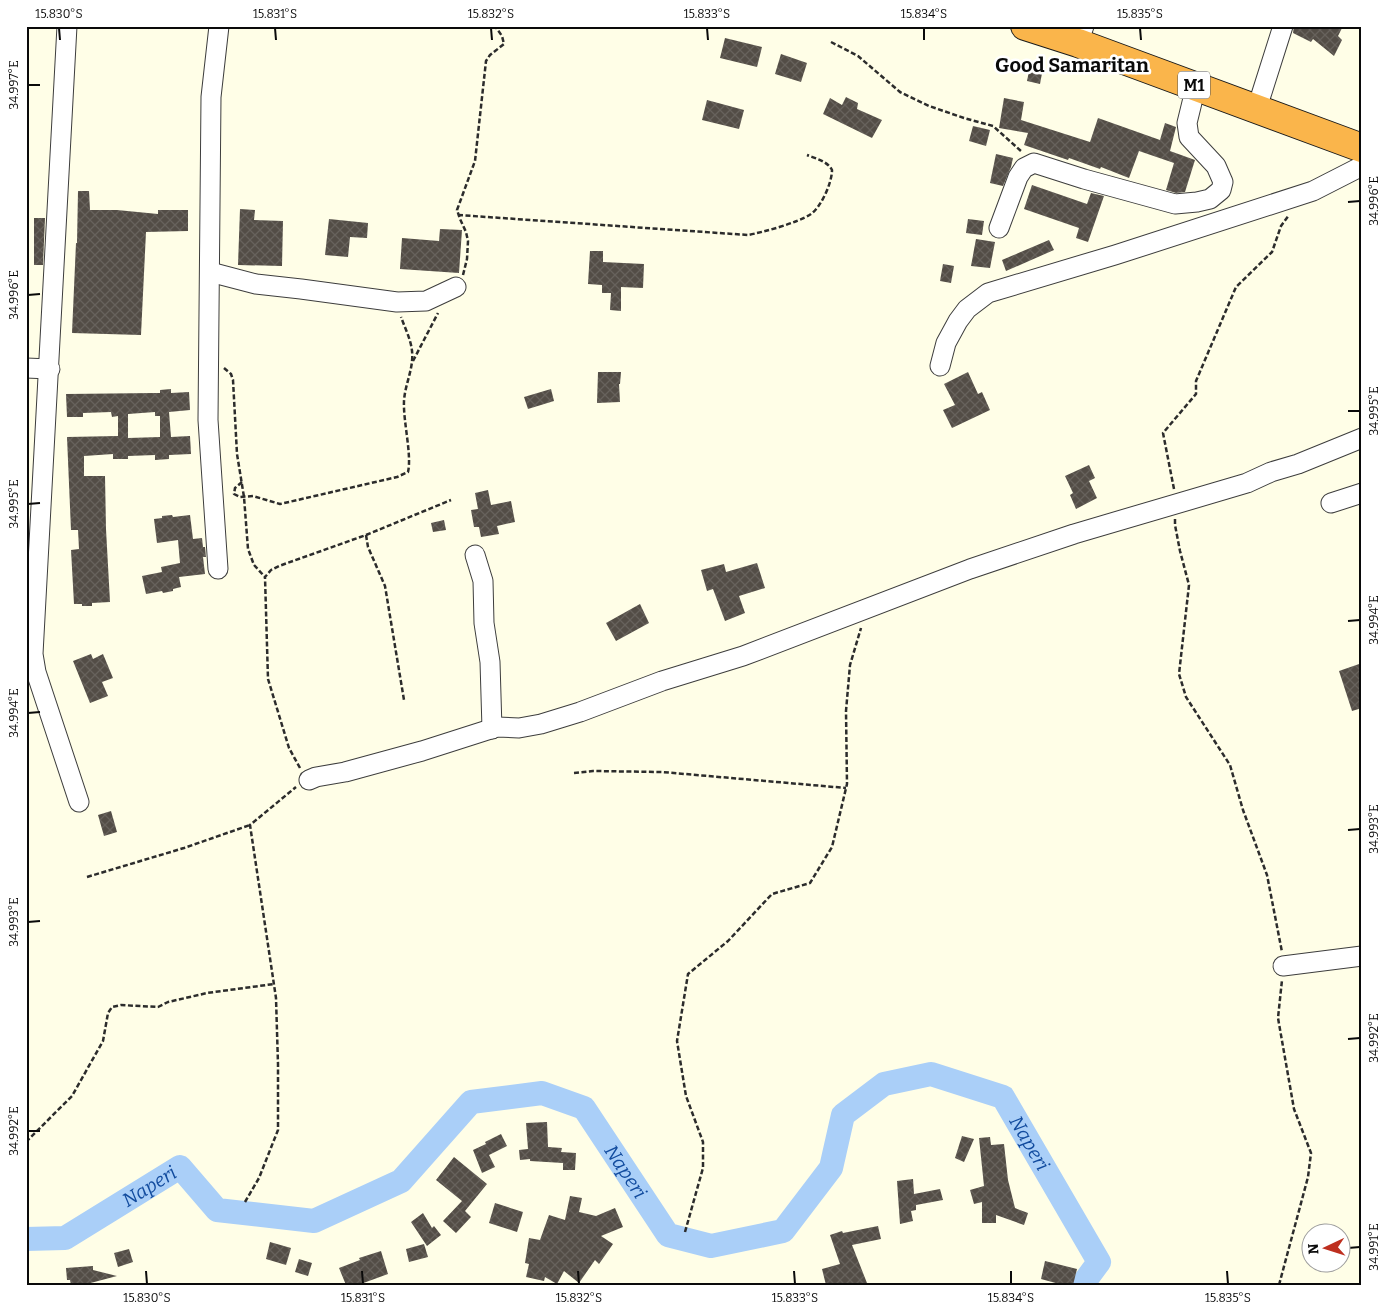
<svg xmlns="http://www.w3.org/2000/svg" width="1388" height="1311" viewBox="0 0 1388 1311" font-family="Bitter,serif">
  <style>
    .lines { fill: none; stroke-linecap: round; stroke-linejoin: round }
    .river { stroke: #aacff8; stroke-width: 24 }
    .building { fill: url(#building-cross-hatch); fill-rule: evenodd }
    .minor-casing { stroke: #3d3d3d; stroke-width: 21 }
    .highway-casing { stroke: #1b1b1b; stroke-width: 30 }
    .path { stroke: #2c2c2c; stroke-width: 2.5; stroke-dasharray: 5 2.5; stroke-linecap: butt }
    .minor { stroke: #fff; stroke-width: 19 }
    .highway { stroke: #fab54b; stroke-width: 28 }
    .ticks { fill: none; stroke: #0a0a0a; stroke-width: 2 }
    .labels { text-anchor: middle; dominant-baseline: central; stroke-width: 5; stroke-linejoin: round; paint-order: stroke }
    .shield { fill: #fff; stroke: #545454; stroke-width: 1 }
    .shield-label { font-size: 16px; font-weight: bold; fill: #0a0a0a }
    .water-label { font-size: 19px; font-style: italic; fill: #114b9e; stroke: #fff }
    .quarter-label { font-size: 20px; font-weight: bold; fill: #0a0a0a; stroke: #fff }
    .neatline { fill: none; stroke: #0a0a0a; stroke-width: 2 }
    .ticks-label { font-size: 12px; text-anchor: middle; fill: #0a0a0a }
  </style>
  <defs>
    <pattern id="building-cross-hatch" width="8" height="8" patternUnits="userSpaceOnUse" patternTransform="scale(1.25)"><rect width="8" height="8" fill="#534d46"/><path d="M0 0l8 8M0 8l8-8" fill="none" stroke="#67625c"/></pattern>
  </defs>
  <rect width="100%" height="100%" fill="#fffee7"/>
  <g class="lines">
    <path class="river" id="s1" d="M26,1239L65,1238L180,1167L217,1210L314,1221L401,1181L471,1102L542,1093L584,1108L668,1235L711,1246L783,1231L831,1168L843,1115L884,1084L931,1074L1003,1097L1099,1262L1082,1285"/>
  </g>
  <g class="building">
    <polygon points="1294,26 1343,26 1338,36 1342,40 1334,56 1313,39 1311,42 1293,33"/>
    <polygon points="725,38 762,47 757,67 720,58"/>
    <polygon points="781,54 807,63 801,82 775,74"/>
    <polygon points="1031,61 1044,63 1040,84 1027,81"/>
    <polygon points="846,97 858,103 857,109 882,120 872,138 823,114 830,98 842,105"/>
    <polygon points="1004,98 1024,102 1021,120 1090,142 1098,118 1160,140 1165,123 1176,127 1170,151 1195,160 1185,192 1176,193 1166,190 1174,163 1139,151 1129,178 1101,167 1100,169 1069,158 1068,160 1024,145 1028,133 999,128"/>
    <polygon points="707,100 744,110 739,129 702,120"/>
    <polygon points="973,126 990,130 986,146 969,141"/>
    <polygon points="996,154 1013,158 1011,167 1003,186 990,183"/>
    <polygon points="1032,185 1087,204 1091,193 1104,196 1088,242 1076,238 1079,228 1024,209"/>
    <polygon points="78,191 89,191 90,210 117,210 158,214 158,210 188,210 188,231 146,232 141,335 72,333 76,243 77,243"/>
    <polygon points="240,209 255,210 254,220 283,221 282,266 238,265"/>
    <polygon points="34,218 45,218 43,265 34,265"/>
    <polygon points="329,219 368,223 367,238 350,237 348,257 325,255"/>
    <polygon points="968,219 984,221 982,235 966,233"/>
    <polygon points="440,229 462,230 459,273 400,269 402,238 439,241"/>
    <polygon points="976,239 995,242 990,268 971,266"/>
    <polygon points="1049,240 1054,250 1006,271 1002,260"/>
    <polygon points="590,251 603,251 603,262 644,264 643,288 621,287 621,311 610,310 611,293 602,293 602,285 588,284"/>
    <polygon points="943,264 954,266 951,283 940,281"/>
    <polygon points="598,372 621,372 620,384 619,384 620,402 597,403"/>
    <polygon points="968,372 978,394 982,392 990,410 952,428 943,410 955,405 944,384"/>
    <path d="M171,389V393L189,392L190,410L169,412L171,437L190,436L191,454L169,455V459L155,460V455L128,456V459H113V454L84,456V476H105L106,529L110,602L92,603V606H82V604H74L71,550L79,549L78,530H71L67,437L118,436V416L112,417L111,412L83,413V417H67L66,394L154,393H160V390ZM155,412V416H160V437L128,438V414Z"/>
    <polygon points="551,389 554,401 528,409 524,397"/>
    <polygon points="1089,465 1095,478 1089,481 1097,498 1076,509 1070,495 1073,493 1065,476"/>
    <polygon points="488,490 491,505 511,501 515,522 497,526 499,534 481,537 479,527 474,527 471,510 478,509 475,493"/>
    <polygon points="172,515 173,517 190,515 193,539 202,538 203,547 205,547 206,557 203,557 205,574 179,577 181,587 173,589 173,591 163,593 162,591 146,594 142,576 162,572 161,567 180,563 178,540 157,543 154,519 162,518 162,516"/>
    <polygon points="444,520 446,530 433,532 431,523"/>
    <polygon points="757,563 765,588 739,596 745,613 725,621 713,589 707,591 701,570 724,564 726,572"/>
    <polygon points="640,604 649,623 616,641 606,623"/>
    <polygon points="91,654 93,659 103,654 113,678 102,682 108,696 90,703 73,661"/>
    <polygon points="1362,663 1362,708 1352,711 1339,671"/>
    <polygon points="111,811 117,832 104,836 98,815"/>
    <polygon points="547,1122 548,1147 562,1148 561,1152 576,1153 575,1170 563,1170 563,1163 530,1161 530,1159 520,1160 519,1150 528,1149 526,1123"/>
    <polygon points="501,1134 507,1146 489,1155 495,1167 482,1173 473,1150 486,1144 485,1142"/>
    <polygon points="962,1136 974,1139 964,1162 955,1158"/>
    <polygon points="990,1137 991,1145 1004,1144 1008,1180 1015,1208 1028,1213 1024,1225 996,1215 996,1223 982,1223 982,1202 974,1204 970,1190 984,1186 979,1138"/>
    <polygon points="454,1157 487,1184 465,1211 471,1217 456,1233 443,1221 462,1201 436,1180"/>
    <polygon points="913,1179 914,1194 940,1189 943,1200 916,1205 916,1210 911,1211 913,1221 900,1224 897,1181"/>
    <polygon points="570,1196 582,1198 579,1212 596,1216 615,1208 623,1227 601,1236 613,1244 599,1264 595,1260 579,1283 564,1271 557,1284 545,1277 544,1281 526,1277 529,1264 525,1263 529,1238 540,1240 549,1215 565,1220"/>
    <polygon points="495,1203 523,1212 517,1232 489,1223"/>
    <polygon points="423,1213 432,1228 434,1226 441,1235 427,1246 411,1222"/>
    <polygon points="878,1226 881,1239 852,1245 867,1283 861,1285 826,1285 822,1269 840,1264 830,1235 842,1231 843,1233"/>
    <polygon points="270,1242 291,1248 286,1265 266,1259"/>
    <polygon points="424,1244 428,1257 409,1262 406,1249"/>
    <polygon points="129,1249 133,1262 118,1267 114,1253"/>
    <polygon points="381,1251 388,1274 358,1285 346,1285 339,1268 360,1260 359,1258"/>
    <polygon points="299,1259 312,1263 308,1276 295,1272"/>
    <polygon points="1045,1261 1077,1269 1073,1285 1063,1285 1041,1279"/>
    <polygon points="93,1266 93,1270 117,1276 83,1285 71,1285 70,1280 67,1280 66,1268"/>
  </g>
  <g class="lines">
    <defs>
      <g id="minor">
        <polyline points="67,26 33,654 36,672 79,802"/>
        <polyline points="1078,43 1084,26"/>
        <polyline points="1257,108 1283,26"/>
        <polyline points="999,228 1018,177 1024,168 1034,163 1084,179 1175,204 1197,202 1210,199 1221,190 1223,182 1216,166 1189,137 1187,123 1196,86"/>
        <polyline points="210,272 256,284 301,289 397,302 426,301 456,287"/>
        <polyline points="940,366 946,343 958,321 967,309 988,293 1115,255 1313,191 1362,166"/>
        <polyline points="26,368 50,369"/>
        <polyline points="1331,503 1362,493"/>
        <polyline points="475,555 483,581 484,623 490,662 492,729"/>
        <polyline points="218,569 208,420 211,97 219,26"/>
        <polyline points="309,780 316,777 345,772 422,751 497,727 519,728 541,724 580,712 662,681 743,656 970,569 1074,534 1247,483 1271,472 1298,464 1362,438"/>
        <polyline points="1283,966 1362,956"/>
      </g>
      <polyline id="highway" points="1025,26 1078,43 1362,148"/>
    </defs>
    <use href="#minor" class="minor-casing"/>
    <use href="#highway" class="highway-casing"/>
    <g class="path">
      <polyline points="831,42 858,56 900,92 929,106 964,118 993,126 1022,152"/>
      <path d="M458,215L748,235C764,232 797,223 811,214C821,207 832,183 832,170C827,161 817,159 807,155"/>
      <polyline points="463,275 467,259 468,241 466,232 460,219 457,210 475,161 486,61 490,55 504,44 502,36 495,26"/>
      <polyline points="413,361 438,313"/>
      <polyline points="224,368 231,374 233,380 237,454 244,497 248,549 254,565 265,577"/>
      <path d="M242,482L235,488L234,494L240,497L253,496L280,504L397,477L408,472C412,455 403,421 404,401C405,384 414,368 412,351C411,340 405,328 401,317"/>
      <polyline points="1174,489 1163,433 1196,394 1196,381 1236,287 1272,252 1281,226 1289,215"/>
      <polyline points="1175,519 1175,525 1180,551 1189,585 1179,674 1186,697 1230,765 1243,810 1267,875 1282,952"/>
      <polyline points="366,535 368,547 385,586 404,700"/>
      <polyline points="300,768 289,748 268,679 265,577 271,570 279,566 366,535 451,500"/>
      <polyline points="574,773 593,771 662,772 846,788"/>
      <polyline points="87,877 184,848 250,825"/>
      <polyline points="26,1142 72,1096 103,1041 108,1013 112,1007 121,1005 158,1007 168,1002 207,993 274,984"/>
      <polyline points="245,1202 259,1178 278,1130 278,1064 276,998 250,825 296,787"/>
      <polyline points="685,1232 703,1168 703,1142 686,1096 677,1041 688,974 728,941 772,894 810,883 832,847 847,784 846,711 850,665 861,628"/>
      <polyline points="1279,1285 1308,1177 1311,1153 1294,1109 1278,1018 1282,980"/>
    </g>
    <use href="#minor" class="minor"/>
    <use href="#highway" class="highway"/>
  </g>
  <path class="ticks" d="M59,28L60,40M275,28L276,40M491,28L492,40M707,28L708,40M924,28V40M1140,28L1141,40M28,85H40M1348,202L1360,201M28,295L40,294M1348,411H1360M28,504L40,503M1348,621L1360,620M28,713L40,712M1348,830L1360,829M28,922L40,921M1348,1039L1360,1038M28,1131H40M1348,1248L1360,1247M146,1271L147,1284M362,1271L363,1284M578,1271L579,1284M794,1271L795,1284M1011,1271V1284M1227,1271L1228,1284"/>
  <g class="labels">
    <rect class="shield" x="1178" y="71.5" width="32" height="27" rx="4"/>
    <g class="shield-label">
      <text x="1194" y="85">M1</text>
    </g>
    <g class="water-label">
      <text stroke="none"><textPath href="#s1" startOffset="1278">Naperi</textPath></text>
      <text stroke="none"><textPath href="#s1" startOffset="722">Naperi</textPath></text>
      <text stroke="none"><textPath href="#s1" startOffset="138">Naperi</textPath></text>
    </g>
    <g class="quarter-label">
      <text x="1072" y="65">Good Samaritan</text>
    </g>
  </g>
  <rect width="1388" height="1311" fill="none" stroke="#ffffff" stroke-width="55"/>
  <g transform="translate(1326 1248) rotate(266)"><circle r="24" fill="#ffffff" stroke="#9d9d9d"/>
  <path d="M0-4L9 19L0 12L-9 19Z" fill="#be2f1f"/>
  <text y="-8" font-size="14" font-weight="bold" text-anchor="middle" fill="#0a0a0a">N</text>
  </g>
  <rect x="28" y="28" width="1332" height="1256" class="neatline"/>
  <g class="ticks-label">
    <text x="59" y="18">15.830°S</text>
    <text x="275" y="18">15.831°S</text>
    <text x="491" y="18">15.832°S</text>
    <text x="707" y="18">15.833°S</text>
    <text x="924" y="18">15.834°S</text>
    <text x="1140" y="18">15.835°S</text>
    <text transform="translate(14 85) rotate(-90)" y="4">34.997°E</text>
    <text transform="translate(1374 201) rotate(-90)" y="4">34.996°E</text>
    <text transform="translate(14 295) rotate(-90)" y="4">34.996°E</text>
    <text transform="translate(1374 411) rotate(-90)" y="4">34.995°E</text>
    <text transform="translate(14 504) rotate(-90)" y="4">34.995°E</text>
    <text transform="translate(1374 620) rotate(-90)" y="4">34.994°E</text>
    <text transform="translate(14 713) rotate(-90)" y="4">34.994°E</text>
    <text transform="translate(1374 829) rotate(-90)" y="4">34.993°E</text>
    <text transform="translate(14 922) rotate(-90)" y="4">34.993°E</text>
    <text transform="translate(1374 1038) rotate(-90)" y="4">34.992°E</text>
    <text transform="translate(14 1131) rotate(-90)" y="4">34.992°E</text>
    <text transform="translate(1374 1247) rotate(-90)" y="4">34.991°E</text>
    <text x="147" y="1302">15.830°S</text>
    <text x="363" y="1302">15.831°S</text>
    <text x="579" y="1302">15.832°S</text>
    <text x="795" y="1302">15.833°S</text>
    <text x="1011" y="1302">15.834°S</text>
    <text x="1228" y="1302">15.835°S</text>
  </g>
</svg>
